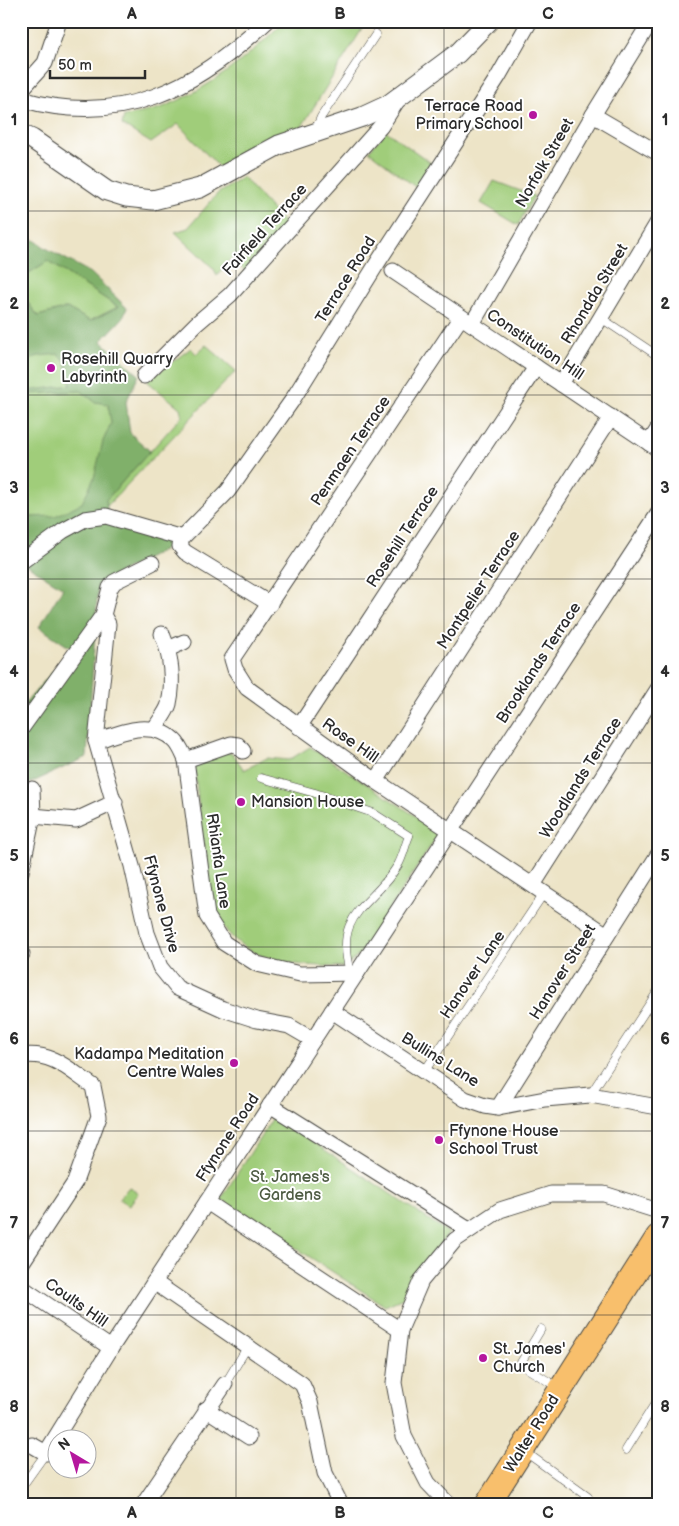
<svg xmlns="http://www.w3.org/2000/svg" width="679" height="1526" viewBox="0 0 679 1526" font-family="'Balsamiq Sans',sans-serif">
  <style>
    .green { fill: #a0cd7a; stroke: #667c52 }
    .forest { fill: #80b06a; stroke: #566e4a }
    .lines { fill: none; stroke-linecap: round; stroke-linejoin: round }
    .service-casing { stroke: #484742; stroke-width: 9 }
    .minor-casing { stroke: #484742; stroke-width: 17 }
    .tertiary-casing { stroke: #484742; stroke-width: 21 }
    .primary-casing { stroke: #484742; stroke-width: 26 }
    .service { stroke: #fff; stroke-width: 8 }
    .minor { stroke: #fff; stroke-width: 15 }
    .tertiary { stroke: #fff; stroke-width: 19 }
    .primary { stroke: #f8bf6c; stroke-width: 24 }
    .grid { fill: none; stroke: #2b2b2b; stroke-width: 1; stroke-opacity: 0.55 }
    .poi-dot { fill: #b5179e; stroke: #fff; stroke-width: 2 }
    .labels { text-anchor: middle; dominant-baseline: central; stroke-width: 4; stroke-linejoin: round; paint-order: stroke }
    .poi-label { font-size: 16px; fill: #2b2b2b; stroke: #fff; text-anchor: start }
    .street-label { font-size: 16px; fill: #2b2b2b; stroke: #fff }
    .park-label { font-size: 16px; fill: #4e5c43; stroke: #fff }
    .neatline { fill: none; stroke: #2b2b2b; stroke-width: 2 }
    .grid-label { font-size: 16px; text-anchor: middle; font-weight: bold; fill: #2b2b2b }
  </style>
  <rect width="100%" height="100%" fill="#fff"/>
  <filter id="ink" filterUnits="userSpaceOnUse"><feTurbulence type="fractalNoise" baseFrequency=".02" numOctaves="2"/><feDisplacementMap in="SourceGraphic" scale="10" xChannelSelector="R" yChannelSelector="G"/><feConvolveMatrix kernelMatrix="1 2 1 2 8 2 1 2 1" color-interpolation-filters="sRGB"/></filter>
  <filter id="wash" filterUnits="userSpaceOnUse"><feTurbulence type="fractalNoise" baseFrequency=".0096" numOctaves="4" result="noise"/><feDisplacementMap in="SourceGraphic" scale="20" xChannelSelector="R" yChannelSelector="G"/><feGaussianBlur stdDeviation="1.12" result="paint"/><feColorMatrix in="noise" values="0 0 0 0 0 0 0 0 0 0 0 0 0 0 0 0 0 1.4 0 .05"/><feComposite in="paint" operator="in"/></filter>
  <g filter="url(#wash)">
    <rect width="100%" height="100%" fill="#ede4c7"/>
    <g class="green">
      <path d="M284,21H367L299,131L219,167L178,124L151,143L122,125L124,117C138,113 155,111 168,105C213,86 251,55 284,21Z"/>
      <polygon points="386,131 434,165 418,189 369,151"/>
      <polygon points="243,177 287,226 245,271 231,258 217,276 214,269 175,232 188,228 217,194"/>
      <polygon points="494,181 534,196 518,225 481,203"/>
      <polygon points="48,261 118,307 90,321 67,308 38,316 21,294 21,278"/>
      <polygon points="206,345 236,371 107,506 106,500 182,416 180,408 147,381 191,348 196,354"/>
      <polygon points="75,352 113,369 128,440 100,501 21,548 21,354"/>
      <path d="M310,747L440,832L359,955L344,967C286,965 233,963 210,901L194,765L225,752L233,754L244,770L267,758L289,760Z"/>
      <polygon points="274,1116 449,1233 413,1276 403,1298 385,1306 221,1199"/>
      <polygon points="129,1187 138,1193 129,1206 119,1199"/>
    </g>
    <g class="forest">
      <path d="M21,231L46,248L91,273L127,308L122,319L101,341L139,375L126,402L130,433L150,451L106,500L109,523L174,539L171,546L98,584L87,757L24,786L21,804V708L72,649L39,627L63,588L21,561V476L27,517L55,516L82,503L94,478L103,441L111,423L108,404L95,402L81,391L31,394L27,391L71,385L65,361L58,354C36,357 27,353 21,377V294L38,316L67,308L90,321L118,307L48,261L21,278Z"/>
      <polygon points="21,430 28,451 21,462"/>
    </g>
  </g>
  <g filter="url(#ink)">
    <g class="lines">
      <defs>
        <g id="service">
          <polyline points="315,131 321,117 376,34"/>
          <polyline points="601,318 658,356"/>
          <path d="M261,778L315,793L373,813L409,836C405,845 403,857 398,865C372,908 333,911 350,972"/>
          <polyline points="424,1072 544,893"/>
          <polyline points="590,1095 658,991"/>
          <polyline points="541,1329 520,1364 559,1388"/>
          <polyline points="225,1384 248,1346"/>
          <polyline points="626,1450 658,1399"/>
          <polyline points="524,1451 588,1497"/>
          <polyline points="21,1488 46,1453"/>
        </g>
        <g id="minor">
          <polyline points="21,90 45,63 59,21"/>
          <path d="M21,99C121,128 195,89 267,21"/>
          <polyline points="593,115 658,153"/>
          <polyline points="393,271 658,449"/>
          <polyline points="461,317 232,659 235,669 247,688 376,781 607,935"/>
          <polyline points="472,324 593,115 651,21"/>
          <polyline points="144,376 196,324 230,295 381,126 399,98"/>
          <polyline points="561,384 658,222"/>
          <polyline points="649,443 658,429"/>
          <polyline points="21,562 63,531 85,519 106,516 182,538"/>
          <polyline points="270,604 185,552 180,546 182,538 228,491 291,402 378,262 498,77 530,21"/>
          <polyline points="103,615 108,624 96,741 132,866 147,933 160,967 177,988 223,1009 257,1020 289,1026 313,1040"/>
          <polyline points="168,649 184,642"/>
          <polyline points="299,727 536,367"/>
          <path d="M155,728C159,721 167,712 169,704C174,681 171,655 162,634"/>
          <polyline points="21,729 103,615 110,588 114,582 152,563"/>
          <path d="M96,741C122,732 151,719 174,740C180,745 183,754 186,760L231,744L238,745L243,751"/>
          <polyline points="186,760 207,916 224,943 257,964 300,974 357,973"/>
          <polyline points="376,781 611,417"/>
          <polyline points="33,816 76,820 115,802"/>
          <polyline points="21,872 33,816 32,789"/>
          <polyline points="533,885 658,689"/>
          <polyline points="21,954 22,954"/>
          <polyline points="332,1011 465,1099 485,1106 498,1108 545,1099 590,1095 658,1107"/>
          <path d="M21,1056C52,1051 69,1070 93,1086L99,1116L75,1182L21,1264"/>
          <polyline points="270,1105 469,1230"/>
          <polyline points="498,1108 658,855"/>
          <polyline points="207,1202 400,1330"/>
          <polyline points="154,1282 302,1384 310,1402 325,1473 341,1505"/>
          <polyline points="21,1287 111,1348"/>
          <polyline points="206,1409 249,1437"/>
          <polyline points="32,1445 46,1453 111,1348 658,514"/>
          <polyline points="143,1505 225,1384"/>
          <polyline points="449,1505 428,1483 404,1436 394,1383 400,1330 421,1281 455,1240 500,1210 551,1194 604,1194 658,1211"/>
        </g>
        <polyline id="tertiary" points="21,134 32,139 107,191 126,197 153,200 200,188 279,145 362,117 388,105 458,53 489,21"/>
        <polyline id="primary" points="487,1505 658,1237"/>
      </defs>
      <use href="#service" class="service-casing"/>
      <use href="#minor" class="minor-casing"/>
      <use href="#tertiary" class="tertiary-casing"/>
      <use href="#primary" class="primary-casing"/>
      <use href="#service" class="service"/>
      <use href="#minor" class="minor"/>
      <use href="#tertiary" class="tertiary"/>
      <use href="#primary" class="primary"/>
    </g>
  </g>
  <path class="grid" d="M236,21V1505M444,21V1505M21,211H658M21,395H658M21,579H658M21,763H658M21,947H658M21,1131H658M21,1315H658"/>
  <g class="poi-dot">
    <circle cx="533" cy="115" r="5"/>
    <circle cx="51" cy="368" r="5"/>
    <circle cx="241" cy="802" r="5"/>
    <circle cx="234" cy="1063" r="5"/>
    <circle cx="439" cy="1140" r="5"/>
    <circle cx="483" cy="1358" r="5"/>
  </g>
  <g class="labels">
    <g class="poi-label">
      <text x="523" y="106" text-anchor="end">Terrace Road<tspan x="523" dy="18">Primary School</tspan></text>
      <text x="61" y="359">Rosehill Quarry<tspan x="61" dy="18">Labyrinth</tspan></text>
      <text x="251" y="802">Mansion House</text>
      <text x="224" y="1054" text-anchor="end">Kadampa Meditation<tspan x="224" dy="18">Centre Wales</tspan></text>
      <text x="449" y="1131">Ffynone House<tspan x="449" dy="18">School Trust</tspan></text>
      <text x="493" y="1349">St. James'<tspan x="493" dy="18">Church</tspan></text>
    </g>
    <g class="street-label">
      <text transform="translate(545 163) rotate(-60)">Norfolk Street</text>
      <text transform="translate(265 230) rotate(-48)">Fairfield Terrace</text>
      <text transform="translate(346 280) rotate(-58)">Terrace Road</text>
      <text transform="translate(595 294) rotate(-59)">Rhondda Street</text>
      <text transform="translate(535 345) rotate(34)">Constitution Hill</text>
      <text transform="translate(351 451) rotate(-56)">Penmaen Terrace</text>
      <text transform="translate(403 537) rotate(-57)">Rosehill Terrace</text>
      <text transform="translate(479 590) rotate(-57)">Montpelier Terrace</text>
      <text transform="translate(539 663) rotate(-57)">Brooklands Terrace</text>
      <text transform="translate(350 741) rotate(35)">Rose Hill</text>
      <text transform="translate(581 778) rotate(-58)">Woodlands Terrace</text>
      <text transform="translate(218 861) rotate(82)">Rhianfa Lane</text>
      <text transform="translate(161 904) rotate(75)">Ffynone Drive</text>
      <text transform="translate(563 972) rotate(-58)">Hanover Street</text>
      <text transform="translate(473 975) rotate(-56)">Hanover Lane</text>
      <text transform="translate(440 1060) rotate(32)">Bullins Lane</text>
      <text transform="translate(228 1138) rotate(-57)">Ffynone Road</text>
      <text transform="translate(76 1303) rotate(35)">Coults Hill</text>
      <text transform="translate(532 1434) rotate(-58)">Walter Road</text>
    </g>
    <g class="park-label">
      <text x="290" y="1177">St. James's<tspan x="290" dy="18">Gardens</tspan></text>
    </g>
  </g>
  <rect width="679" height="1526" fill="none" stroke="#fff" stroke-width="55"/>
  <g transform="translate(72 1454) rotate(322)"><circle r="24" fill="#ffffff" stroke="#aaaaaa"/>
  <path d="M0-4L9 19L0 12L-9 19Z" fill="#b5179e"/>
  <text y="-8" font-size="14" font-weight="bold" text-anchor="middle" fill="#2b2b2b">N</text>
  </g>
  <path d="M50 70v8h95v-8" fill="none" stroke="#2b2b2b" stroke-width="2.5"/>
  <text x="58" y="70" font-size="15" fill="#2b2b2b" stroke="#ffffff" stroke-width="4" paint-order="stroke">50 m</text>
  <rect x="28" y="28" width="624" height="1470" class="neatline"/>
  <g class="grid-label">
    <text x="132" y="19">A</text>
    <text x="340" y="19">B</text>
    <text x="548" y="19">C</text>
    <text x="14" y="125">1</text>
    <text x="665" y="125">1</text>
    <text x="14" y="309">2</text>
    <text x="665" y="309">2</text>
    <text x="14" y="493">3</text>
    <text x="665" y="493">3</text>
    <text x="14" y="677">4</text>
    <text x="665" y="677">4</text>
    <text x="14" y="861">5</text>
    <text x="665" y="861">5</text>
    <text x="14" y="1044">6</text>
    <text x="665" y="1044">6</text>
    <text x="14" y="1228">7</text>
    <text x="665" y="1228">7</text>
    <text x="14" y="1412">8</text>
    <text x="665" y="1412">8</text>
    <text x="132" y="1518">A</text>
    <text x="340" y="1518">B</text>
    <text x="548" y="1518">C</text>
  </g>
</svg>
